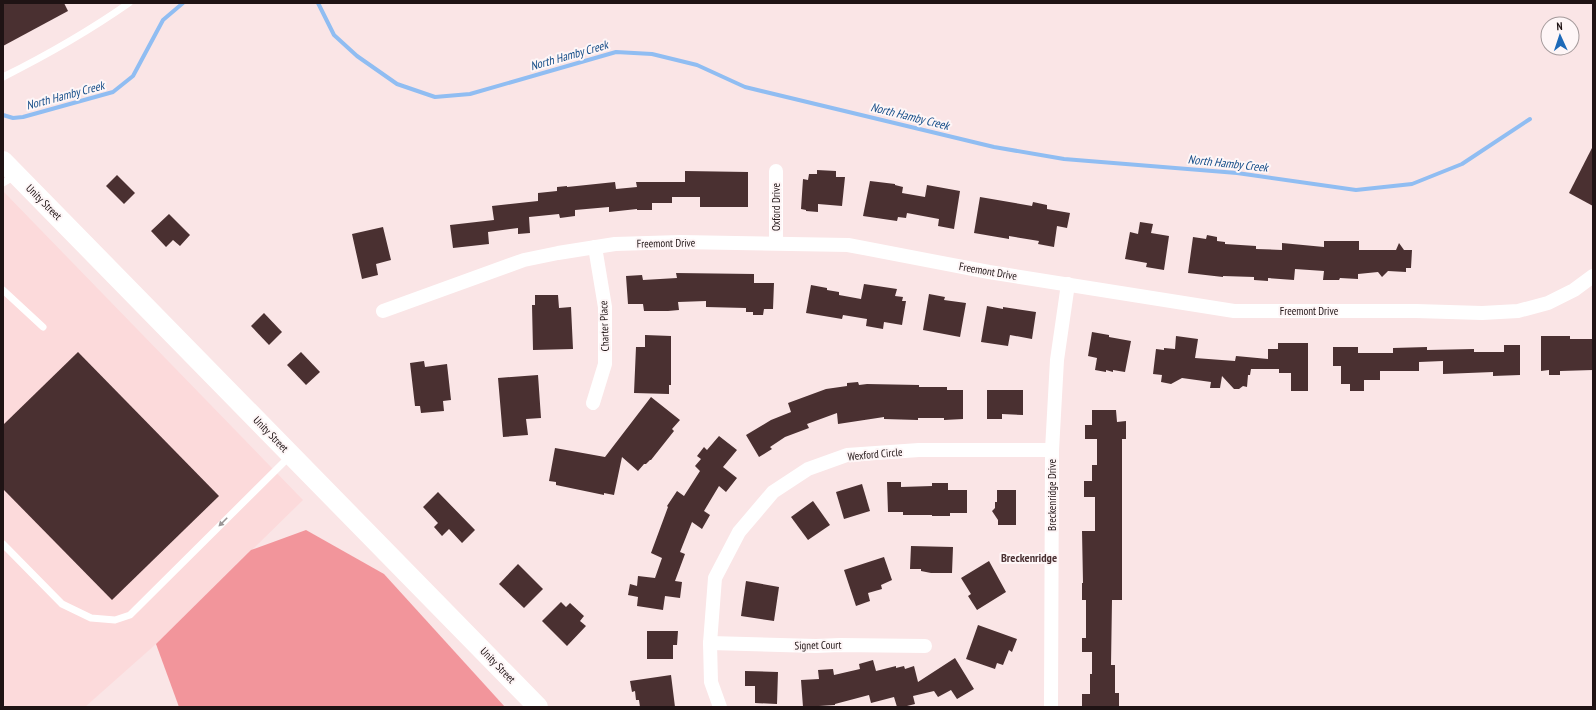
<svg xmlns="http://www.w3.org/2000/svg" width="1596" height="710" viewBox="0 0 1596 710" font-family="'PT Sans Narrow',sans-serif">
  <style>
    .built { fill: #fcdadb }
    .forest { fill: #f2959b }
    .lines { fill: none; stroke-linecap: round; stroke-linejoin: round }
    .stream { stroke: #90bdf2; stroke-width: 4 }
    .building { fill: #4a3031 }
    .lane { stroke: #fff; stroke-width: 7 }
    .street { stroke: #fff; stroke-width: 14 }
    .secondary { stroke: #fff; stroke-width: 20 }
    .oneway { fill: #9a9595 }
    .labels { text-anchor: middle; dominant-baseline: central; stroke-width: 4; stroke-linejoin: round; paint-order: stroke }
    .street-label { font-size: 11px; fill: #1f1314; stroke: #fef6f7 }
    .water-label { font-size: 12px; font-style: italic; fill: #164e89; stroke: #fef6f7 }
    .neighbourhood-label { font-size: 12px; font-weight: bold; fill: #4b3133; stroke: #fef6f7 }
  </style>
  <rect width="100%" height="100%" fill="#fae5e6"/>
  <polygon class="built" points="3,191 303,500 156,644 85,707 6,707 3,704"/>
  <polygon class="forest" points="306,530 384,574 505,707 179,707 156,644 251,550"/>
  <g class="lines">
    <g class="stream">
      <polyline points="318,3 334,35 357,56 397,84 435,97 470,94 616,52 652,54 697,65 745,87 994,147 1064,159 1237,173 1356,190 1412,184 1462,164 1530,119"/>
      <polyline points="3,115 13,118 23,117 113,92 133,76 163,20 183,3"/>
    </g>
  </g>
  <g class="building">
    <polygon points="3,3 64,3 68,11 3,46"/>
    <polygon points="1593,146 1593,206 1569,193"/>
    <polygon points="817,170 836,171 836,177 845,177 842,206 818,204 818,212 806,211 806,210 801,209 803,179 808,180 809,174 817,174"/>
    <polygon points="685,171 748,172 748,207 700,207 700,197 672,197 672,203 652,203 652,210 637,210 637,209 609,212 609,207 575,210 575,216 560,218 559,214 529,217 530,233 518,234 518,228 488,232 489,244 453,248 450,225 494,220 492,206 538,201 538,193 557,191 557,187 567,186 567,187 615,182 616,189 637,187 636,182 685,182"/>
    <polygon points="117,175 135,193 124,204 106,186"/>
    <polygon points="870,181 895,184 895,185 903,187 902,193 925,197 927,185 960,191 954,229 938,226 939,219 907,213 906,218 898,217 897,221 863,216"/>
    <polygon points="980,197 1032,206 1033,202 1047,205 1047,209 1070,213 1067,228 1057,226 1054,247 1038,244 1039,241 1009,236 1009,239 974,233"/>
    <polygon points="169,214 190,235 180,246 173,240 166,247 151,231"/>
    <polygon points="1140,222 1153,224 1151,233 1169,236 1164,270 1146,267 1147,263 1125,259 1130,232 1138,234"/>
    <polygon points="383,227 391,260 376,264 378,275 362,279 352,234"/>
    <polygon points="1207,235 1217,237 1217,241 1225,242 1225,244 1256,246 1256,249 1282,250 1282,243 1324,247 1324,241 1359,241 1359,250 1396,250 1399,243 1404,250 1412,250 1411,268 1406,268 1406,272 1388,271 1382,277 1378,272 1358,274 1358,279 1340,278 1339,280 1323,280 1324,271 1295,269 1294,280 1268,278 1268,281 1254,280 1254,277 1223,276 1223,277 1188,273 1193,237 1206,239"/>
    <polygon points="676,273 754,274 754,283 774,283 773,309 764,309 763,315 753,315 753,312 746,312 746,308 706,307 706,301 678,302 679,310 668,311 644,311 643,304 628,304 626,276 642,275 643,280 677,278"/>
    <polygon points="864,284 897,289 895,296 903,297 902,301 906,301 902,325 884,322 883,329 866,326 867,319 843,315 842,319 806,313 811,285 827,288 827,290 839,292 839,295 861,299"/>
    <polygon points="929,294 945,297 944,300 966,303 960,337 923,330"/>
    <polygon points="535,295 558,295 559,308 571,307 573,349 533,350 532,305 535,305"/>
    <polygon points="987,306 1003,309 1003,307 1036,312 1032,339 1010,335 1008,346 981,342"/>
    <polygon points="264,313 282,332 269,345 251,326"/>
    <polygon points="1092,332 1109,335 1109,337 1131,341 1125,372 1113,370 1113,372 1106,370 1106,372 1095,370 1097,358 1088,356"/>
    <polygon points="645,335 671,336 671,385 669,385 669,394 634,393 636,347 645,347"/>
    <polygon points="1176,336 1198,339 1195,358 1235,361 1236,356 1268,359 1268,349 1278,349 1278,343 1308,343 1308,391 1291,391 1291,373 1279,373 1279,369 1251,369 1250,375 1248,375 1247,387 1243,386 1239,389 1234,389 1222,376 1220,388 1210,388 1211,382 1182,378 1171,384 1161,382 1162,375 1153,374 1156,349 1164,350 1164,348 1175,349"/>
    <polygon points="1541,336 1570,336 1570,339 1593,339 1593,370 1560,371 1560,375 1549,375 1549,370 1541,371"/>
    <polygon points="1504,345 1520,345 1520,375 1493,376 1493,372 1443,374 1443,361 1419,362 1419,371 1380,371 1380,380 1364,380 1364,391 1350,391 1350,384 1341,384 1341,366 1333,366 1333,347 1358,347 1358,353 1393,353 1393,348 1427,347 1427,350 1474,349 1474,352 1504,352"/>
    <polygon points="78,352 219,496 112,600 3,489 3,425"/>
    <polygon points="301,352 320,372 306,385 287,365"/>
    <polygon points="424,361 425,367 447,364 451,400 443,401 444,411 421,413 420,406 415,406 410,363"/>
    <polygon points="538,375 541,418 526,419 528,435 503,437 498,378"/>
    <polygon points="858,382 859,385 867,384 919,385 919,387 947,387 947,390 963,390 963,419 944,420 944,418 918,418 918,420 884,419 884,417 838,424 837,413 807,424 809,428 785,437 770,447 772,449 759,457 746,435 771,420 791,412 788,403 826,389 847,386 847,383"/>
    <polygon points="987,390 1023,390 1023,415 1002,414 1002,419 987,419"/>
    <polygon points="651,397 680,420 672,429 674,431 651,460 650,460 646,464 644,464 638,471 622,457 614,495 604,493 604,495 556,485 556,482 549,481 555,448 605,457"/>
    <polygon points="1092,410 1116,410 1117,422 1126,421 1126,439 1122,439 1122,600 1112,600 1111,665 1115,665 1115,693 1119,693 1119,707 1082,707 1082,694 1090,694 1090,674 1092,674 1092,652 1082,652 1082,638 1086,638 1086,600 1082,600 1082,583 1083,583 1082,531 1095,531 1095,497 1084,497 1084,481 1092,481 1092,465 1097,465 1097,439 1085,439 1085,425 1092,425"/>
    <polygon points="719,436 737,450 723,467 737,478 726,492 719,486 704,511 710,515 702,529 692,522 680,552 685,554 675,581 682,582 680,598 665,596 663,610 637,606 638,597 628,595 630,584 637,586 638,576 655,578 662,558 651,553 668,507 667,506 677,491 684,496 700,471 695,466 701,459 697,456 704,447 707,450"/>
    <polygon points="887,482 901,482 901,487 932,486 932,483 948,483 948,490 967,490 967,513 950,513 950,516 932,516 932,515 903,515 903,512 888,512"/>
    <polygon points="862,484 870,511 844,519 836,492"/>
    <polygon points="997,490 1016,490 1016,525 998,525 998,520 992,511 995,508 995,502 997,502"/>
    <polygon points="438,492 475,530 462,543 449,529 442,536 434,527 438,523 423,507"/>
    <polygon points="813,501 830,525 808,540 791,517"/>
    <polygon points="911,546 953,547 952,573 931,573 921,571 921,569 910,569"/>
    <polygon points="884,557 892,580 881,585 882,589 868,593 870,601 856,606 844,570"/>
    <polygon points="989,561 1006,592 977,610 968,596 971,594 961,578"/>
    <polygon points="518,564 543,589 524,608 499,584"/>
    <polygon points="746,581 779,587 774,621 741,616"/>
    <polygon points="561,602 566,607 570,603 584,616 580,621 586,626 567,646 542,621"/>
    <polygon points="978,625 1017,639 1012,652 1009,650 1003,665 997,663 995,669 966,659"/>
    <polygon points="647,631 678,631 677,645 673,645 673,659 647,659"/>
    <polygon points="955,658 974,689 957,699 951,690 938,697 934,691 913,696 915,704 903,707 897,707 894,697 871,703 869,695 835,704 835,705 803,707 801,680 819,679 818,670 833,669 834,675 860,669 859,664 873,660 876,671 896,666 896,668 904,666 905,669 914,666 918,682"/>
    <polygon points="745,671 778,672 777,704 755,703 755,686 745,686"/>
    <polygon points="671,675 675,707 640,707 639,700 636,700 635,691 632,692 630,681"/>
  </g>
  <g class="lines">
    <g class="lane">
      <path d="M3,77C47,55 89,31 129,3"/>
      <polyline points="3,183 15,176"/>
      <polyline points="3,290 43,327"/>
      <polyline points="3,544 62,604 91,618 115,620 130,615 290,456"/>
    </g>
    <g class="street">
      <polyline points="776,171 776,243"/>
      <polyline points="383,311 524,260 558,253 615,244 680,242 848,245 989,272 1234,311 1416,311 1482,313 1518,311 1548,303 1574,290 1593,276"/>
      <polyline points="593,403 605,364 605,307 595,247"/>
      <polyline points="710,643 816,646 840,645 925,646"/>
      <polyline points="720,707 711,682 710,643 715,578 739,532 773,492 808,469 847,455 919,450 1052,450"/>
      <polyline points="1051,707 1052,450 1057,360 1068,284"/>
    </g>
    <polyline class="secondary" points="3,161 538,707"/>
  </g>
  <defs><path id="oneway-solid" d="M-6-.8H1V-3.2L6.5 0L1 3.2V.8H-6Z"/></defs>
  <use class="oneway" href="#oneway-solid" transform="translate(223 522) rotate(135)"/>
  <g class="labels">
    <g class="street-label">
      <text transform="translate(44 202) rotate(45)">Unity Street</text>
      <text transform="translate(776 207) rotate(-90)">Oxford Drive</text>
      <text transform="translate(666 243) rotate(-1)">Freemont Drive</text>
      <text transform="translate(988 271) rotate(10)">Freemont Drive</text>
      <text x="1309" y="311">Freemont Drive</text>
      <text transform="translate(604 326) rotate(-92)">Charter Place</text>
      <text transform="translate(271 434) rotate(46)">Unity Street</text>
      <text transform="translate(875 454) rotate(-5)">Wexford Circle</text>
      <text transform="translate(1052 495) rotate(-90)">Breckenridge Drive</text>
      <text transform="translate(818 645) rotate(-1)">Signet Court</text>
      <text transform="translate(498 665) rotate(46)">Unity Street</text>
    </g>
    <g class="water-label">
      <text transform="translate(569 55) rotate(-16)">North Hamby Creek</text>
      <text transform="translate(65 95) rotate(-15)">North Hamby Creek</text>
      <text transform="translate(910 116) rotate(14)">North Hamby Creek</text>
      <text transform="translate(1228 163) rotate(6)">North Hamby Creek</text>
    </g>
    <g class="neighbourhood-label">
      <text x="1029" y="557">Breckenridge</text>
    </g>
  </g>
  <rect width="1596" height="710" fill="none" stroke="#1f1314" stroke-width="8"/>
  <g transform="translate(1560 36) rotate(357)"><circle r="19" fill="#fef6f7" stroke="#a59b9c"/>
  <path d="M0-3L7 15L0 10L-7 15Z" fill="#1d69b8"/>
  <text y="-6" font-size="11" font-weight="bold" text-anchor="middle" fill="#1f1314">N</text>
  </g>
</svg>
